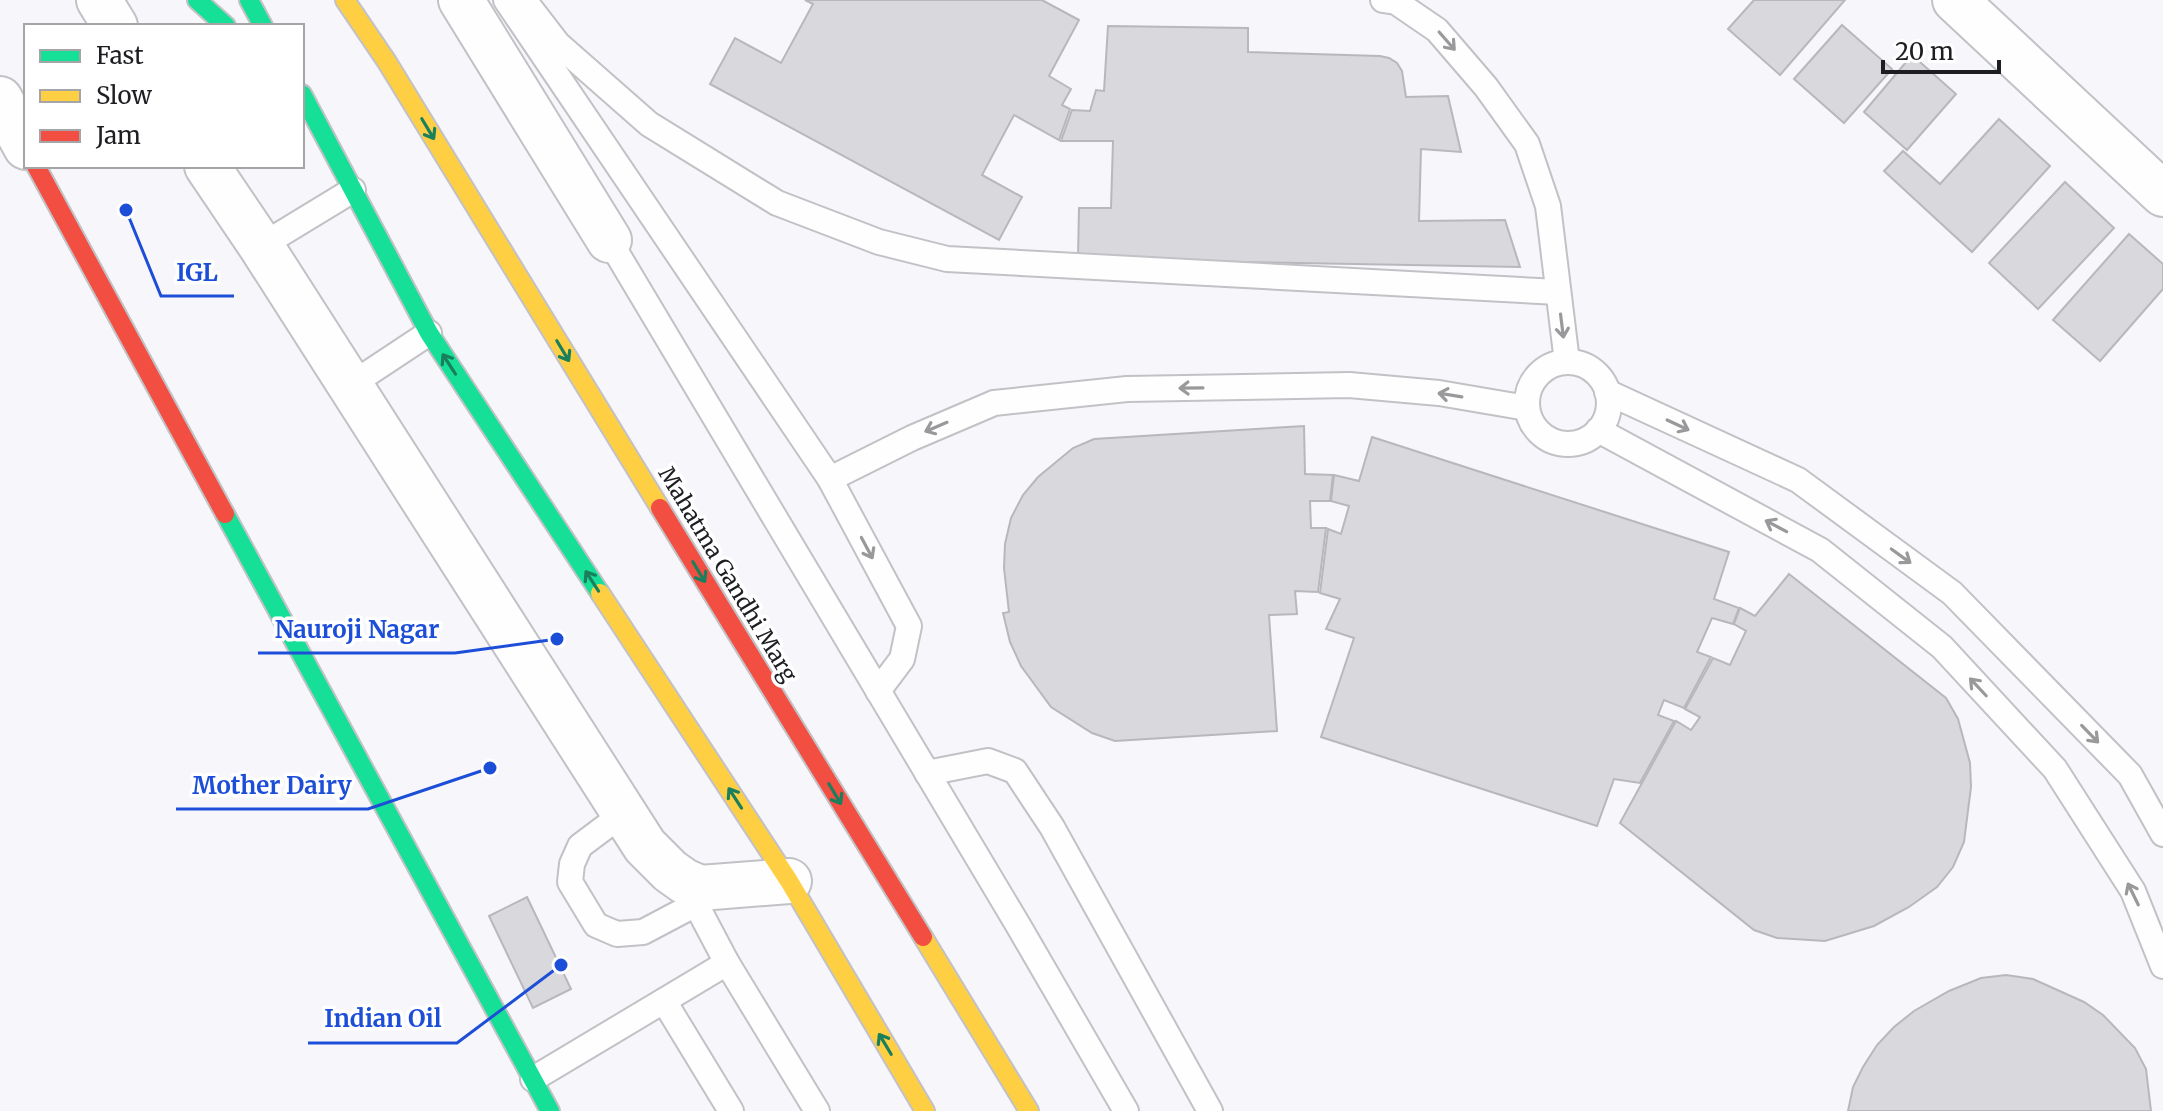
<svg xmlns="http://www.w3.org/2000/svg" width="2163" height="1111" viewBox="0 0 2163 1111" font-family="Merriweather,serif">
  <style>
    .building { fill: #d9d9dd; stroke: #b8b7bb; stroke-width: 2 }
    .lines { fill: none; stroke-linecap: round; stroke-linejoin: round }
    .lane-casing { stroke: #c2c2c6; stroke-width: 28 }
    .street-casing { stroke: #c2c2c6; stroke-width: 48 }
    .fast-casing { stroke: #c2c2c6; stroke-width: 22 }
    .slow-casing { stroke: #c2c2c6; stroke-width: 22 }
    .jam-casing { stroke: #c2c2c6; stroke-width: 22 }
    .lane { stroke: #fefefe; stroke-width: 24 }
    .street { stroke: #fefefe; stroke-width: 44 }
    .fast { stroke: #16e098; stroke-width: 18 }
    .slow { stroke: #ffcf43; stroke-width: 18 }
    .jam { stroke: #f24e42; stroke-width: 18 }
    .oneway { stroke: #99999b }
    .oneway2 { stroke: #1a7f5d }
    .labels { text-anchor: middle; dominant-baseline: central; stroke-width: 7; stroke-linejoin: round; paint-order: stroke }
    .street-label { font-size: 22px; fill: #1d1e22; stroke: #fff }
    .leader { fill: none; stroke: #1d4ed8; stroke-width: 3 }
    .callout-dot { fill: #1d4ed8; stroke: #fff; stroke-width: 3 }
    .callout-label { font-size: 24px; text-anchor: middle; font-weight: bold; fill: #1d4ed8; stroke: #fff; stroke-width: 7; stroke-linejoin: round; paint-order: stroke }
  </style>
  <rect width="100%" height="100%" fill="#f6f6fb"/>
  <g class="building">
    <polygon points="805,0 1042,0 1079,20 1049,76 1071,89 1062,105 1070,109 1059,140 1014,115 982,175 1022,197 999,240 710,84 735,38 781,63 813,4"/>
    <polygon points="1754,0 1845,0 1780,75 1728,29"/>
    <polygon points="1842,25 1892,69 1844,123 1794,79"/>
    <polygon points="1108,26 1248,28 1248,52 1380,56 1389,58 1397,63 1402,71 1406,97 1448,96 1461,152 1421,149 1419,221 1505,220 1520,267 1078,259 1079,208 1111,208 1113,141 1061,141 1072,110 1090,111 1096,90 1104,91"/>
    <polygon points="1912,55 1956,94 1907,150 1864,112"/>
    <polygon points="1999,119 2050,166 1972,252 1884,171 1903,151 1940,184"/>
    <polygon points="2065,182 2114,228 2038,309 1989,263"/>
    <polygon points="2129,234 2163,264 2163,289 2100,361 2053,320"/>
    <polygon points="1304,426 1305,474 1333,475 1330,501 1310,501 1311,528 1326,528 1318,592 1295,591 1297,614 1269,615 1277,731 1115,741 1092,733 1051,707 1021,666 1010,642 1003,613 1009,612 1004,568 1005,544 1011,518 1023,495 1038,477 1073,448 1094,439"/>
    <polygon points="1372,437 1729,552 1714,599 1739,608 1733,624 1712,618 1697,652 1711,657 1684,708 1664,700 1658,715 1674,721 1640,783 1614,779 1597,826 1321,737 1354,638 1326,629 1340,599 1320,593 1328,529 1341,534 1349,506 1331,501 1334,475 1359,481"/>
    <polygon points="1789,574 1946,698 1958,719 1970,763 1971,787 1964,842 1953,867 1937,887 1909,907 1874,926 1825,941 1777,938 1754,930 1620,823 1676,721 1691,730 1700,717 1685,709 1713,658 1730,665 1746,631 1734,624 1740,608 1755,616"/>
    <polygon points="527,897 571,989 533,1008 489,916"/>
    <polygon points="2006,975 2033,979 2084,1002 2103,1015 2135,1048 2146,1069 2151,1111 1848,1111 1853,1087 1863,1067 1877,1045 1894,1027 1914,1011 1949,991 1981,978"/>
  </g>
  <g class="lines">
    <defs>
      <g id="lane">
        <polyline points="506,0 830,479 909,626 902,659 878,691"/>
        <polyline points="524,0 558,44 649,124 777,203 879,242 947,259 1558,292"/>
        <polyline points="1383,0 1396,2 1437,30 1486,87 1527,144 1548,206 1567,362"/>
        <polyline points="609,240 1018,925 1126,1111"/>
        <polyline points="261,246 353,190"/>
        <circle cx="1568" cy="403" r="41"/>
        <polyline points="349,386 429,333"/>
        <polyline points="1607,392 1798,480 1952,593 2130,775 2163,834"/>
        <polyline points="1598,430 1820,550 1942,647 2055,769 2133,891 2163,966"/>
        <polyline points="830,479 912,438 994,403 1127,389 1349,385 1439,393 1527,408"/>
        <polyline points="927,773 988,761 1015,771 1052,827 1210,1111"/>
        <polyline points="624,813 580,846 572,864 570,882 596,925 617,934 643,932 696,904"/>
        <polyline points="689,891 727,963"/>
        <polyline points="664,1001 731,1111"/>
        <polyline points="533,1079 727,963 817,1111"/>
      </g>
      <g id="street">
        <polyline points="99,0 115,26"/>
        <polyline points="461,0 609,240"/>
        <polyline points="1955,0 2163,194"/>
        <polyline points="0,99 26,147"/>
        <polyline points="207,166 261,246 645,846 670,871 684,881 700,888 789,881"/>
      </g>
      <g id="fast">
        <polyline points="197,0 226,26"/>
        <polyline points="249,0 263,26"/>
        <polyline points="302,94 429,333 600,593"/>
        <polyline points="225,514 550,1111"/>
      </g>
      <g id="slow">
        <polyline points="345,0 387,62 660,508"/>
        <polyline points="600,593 789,881 925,1111"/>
        <polyline points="923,937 1029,1111"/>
      </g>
      <g id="jam">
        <polyline points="36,166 225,514"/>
        <polyline points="660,508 923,937"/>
      </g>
    </defs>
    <use href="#lane" class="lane-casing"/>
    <use href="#street" class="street-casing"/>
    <use href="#fast" class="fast-casing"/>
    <use href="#slow" class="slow-casing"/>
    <use href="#jam" class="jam-casing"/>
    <use href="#lane" class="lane"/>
    <use href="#street" class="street"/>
    <use href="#fast" class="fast"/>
    <use href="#slow" class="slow"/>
    <use href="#jam" class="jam"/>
  </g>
  <defs><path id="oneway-shaft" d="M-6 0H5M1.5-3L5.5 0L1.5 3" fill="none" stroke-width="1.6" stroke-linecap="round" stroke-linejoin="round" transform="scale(2)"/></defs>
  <g class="oneway">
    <use href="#oneway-shaft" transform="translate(1447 41) rotate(49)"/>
    <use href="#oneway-shaft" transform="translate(1562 326) rotate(83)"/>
    <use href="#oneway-shaft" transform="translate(1191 388) rotate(179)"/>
    <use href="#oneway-shaft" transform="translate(1450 395) rotate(-171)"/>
    <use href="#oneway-shaft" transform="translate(1678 425) rotate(25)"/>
    <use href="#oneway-shaft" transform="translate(936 427) rotate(157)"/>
    <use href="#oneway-shaft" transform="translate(1776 526) rotate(-152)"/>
    <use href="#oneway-shaft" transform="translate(867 548) rotate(62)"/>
    <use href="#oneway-shaft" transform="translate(1901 556) rotate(36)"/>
    <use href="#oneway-shaft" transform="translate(1978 687) rotate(-133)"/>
    <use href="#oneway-shaft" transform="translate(2090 734) rotate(46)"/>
    <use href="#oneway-shaft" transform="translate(2133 894) rotate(-116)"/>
  </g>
  <g class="oneway2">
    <use href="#oneway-shaft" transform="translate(428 129) rotate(59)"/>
    <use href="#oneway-shaft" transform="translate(563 351) rotate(59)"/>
    <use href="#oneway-shaft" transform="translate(449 364) rotate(-123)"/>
    <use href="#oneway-shaft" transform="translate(699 572) rotate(59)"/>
    <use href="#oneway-shaft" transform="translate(592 581) rotate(-123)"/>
    <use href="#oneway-shaft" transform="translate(835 794) rotate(59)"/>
    <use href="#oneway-shaft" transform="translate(735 798) rotate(-123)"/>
    <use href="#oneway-shaft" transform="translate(885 1044) rotate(-121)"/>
  </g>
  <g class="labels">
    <g class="street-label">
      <text transform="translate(728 574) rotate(59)">Mahatma Gandhi Marg</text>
    </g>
  </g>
  <path class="leader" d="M126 210L161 296H234M557 639L455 653H258M490 768L368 809H176M561 965L457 1043H308"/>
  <g class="callout-dot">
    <circle cx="126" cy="210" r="8"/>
    <circle cx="557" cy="639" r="8"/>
    <circle cx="490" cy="768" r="8"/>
    <circle cx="561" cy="965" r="8"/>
  </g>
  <g class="callout-label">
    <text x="197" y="281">IGL</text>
    <text x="357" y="638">Nauroji Nagar</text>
    <text x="272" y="794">Mother Dairy</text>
    <text x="383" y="1027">Indian Oil</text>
  </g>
  <rect x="24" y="24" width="280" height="144" fill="#ffffff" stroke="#a5a5a7" stroke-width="2"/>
  <rect x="40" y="50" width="40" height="12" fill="#16e098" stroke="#a5a5a7" stroke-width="2"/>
  <text x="96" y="64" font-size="24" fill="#1d1e22">Fast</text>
  <rect x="40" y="90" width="40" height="12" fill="#ffcf43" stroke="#a5a5a7" stroke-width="2"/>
  <text x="96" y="104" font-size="24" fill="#1d1e22">Slow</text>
  <rect x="40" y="130" width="40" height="12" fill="#f24e42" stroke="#a5a5a7" stroke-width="2"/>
  <text x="96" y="144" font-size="24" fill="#1d1e22">Jam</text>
  <path d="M1883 60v12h116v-12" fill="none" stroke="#1d1e22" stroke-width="4"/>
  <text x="1895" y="60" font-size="24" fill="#1d1e22" stroke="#ffffff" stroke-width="6" paint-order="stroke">20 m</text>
</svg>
